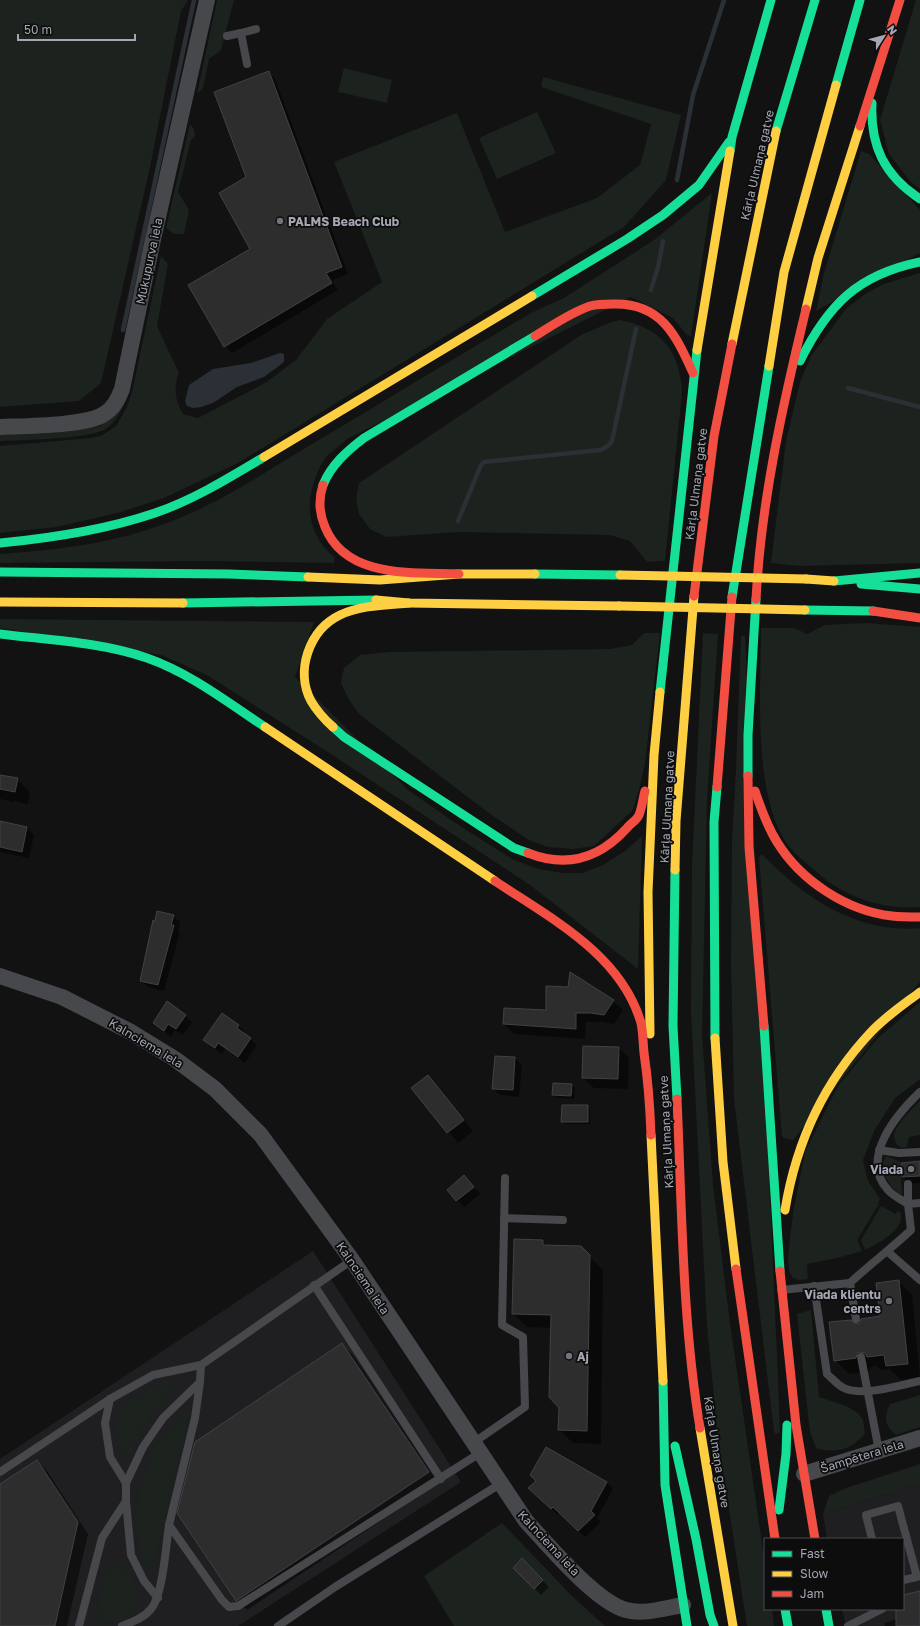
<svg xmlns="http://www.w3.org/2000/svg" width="920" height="1626" viewBox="0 0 920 1626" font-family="'Golos Text',sans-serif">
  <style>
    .built { fill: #1f1f21 }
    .green { fill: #1c221d }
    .water { fill: #2a3036 }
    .shadow { fill: #0007 }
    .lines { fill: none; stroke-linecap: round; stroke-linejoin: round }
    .stream { stroke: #2a3036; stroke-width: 4.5 }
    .building { fill: #2d2d2e; stroke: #424246 }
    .lane { stroke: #47484b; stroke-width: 8 }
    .street { stroke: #47484b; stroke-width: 16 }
    .fast { stroke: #16e098; stroke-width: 9 }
    .slow { stroke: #ffcf43; stroke-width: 9 }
    .jam { stroke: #f24e42; stroke-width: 9 }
    .slow-bridge { stroke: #ffcf43; stroke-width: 9 }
    .poi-dot { fill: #71737b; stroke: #0d0d0e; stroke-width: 1.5 }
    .labels { text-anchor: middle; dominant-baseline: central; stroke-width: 3.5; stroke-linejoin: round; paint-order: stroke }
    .street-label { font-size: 12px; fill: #a4a7b3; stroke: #0d0d0e }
    .poi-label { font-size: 12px; font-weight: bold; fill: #a4a7b3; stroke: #0d0d0e; text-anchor: start }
  </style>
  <rect width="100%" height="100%" fill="#121213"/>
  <g class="built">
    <polygon points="313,1251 461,1482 238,1626 0,1626 0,1459"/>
    <polygon points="920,1484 920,1626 846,1626 842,1609 903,1609 903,1539 827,1539 823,1514"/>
  </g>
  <g class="green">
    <polygon points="0,0 188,0 181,11 150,167 101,383 79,401 0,407"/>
    <polygon points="217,0 234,0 221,50 209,59 203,88 197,94"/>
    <polygon points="916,0 920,0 920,189 911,182 889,154 880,120"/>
    <polygon points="344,68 392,80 387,103 338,92"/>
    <path d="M543,77L681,115L666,180L624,227L238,463L164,498L121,512L57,527L0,533V446L91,438L101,436L116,426L127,407L132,392L161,256L168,264L157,326L179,373C173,389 175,399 183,414L198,418L265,383L296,360L327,319L382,282L334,162L457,113L505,232L597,198L640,165L651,124L541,87Z"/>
    <polygon points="537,112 556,153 497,179 479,138"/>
    <polygon points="190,124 194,129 195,136 191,140 178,192 189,210 184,234 174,234 166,228"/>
    <polygon points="861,151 869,154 920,210 920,253 816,311 824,273"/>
    <path d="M712,193L691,336L687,335L673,318L631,297L347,439C340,446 330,452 324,460C321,464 319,469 317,474C304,504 308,535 334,557V563L204,561L0,563V554C59,550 117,543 172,521C219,503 264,473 307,447C383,402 457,356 533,312L564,298L654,240Z"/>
    <polygon points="920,273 920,563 800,566 771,563 786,441 800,382 811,356 846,309 865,294 884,284"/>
    <path d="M620,320C662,328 680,351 682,393L665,561L647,562L630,541L610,535L460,532L386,537L370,529L359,514L356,499L359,483L581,335L609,323Z"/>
    <path d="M124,403C120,414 114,424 104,430C86,439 23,440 0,441V435L100,426L117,413Z"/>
    <polygon points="0,619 314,622 295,677 408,790 457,824 512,859 538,869 563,873 583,873 603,865 625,851 642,836 638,969 530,885 334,756 207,675 161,655 0,628"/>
    <path d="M866,623L920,627V907C884,910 846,898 819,874C809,865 796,856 788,845C752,795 761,688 761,628H794L807,634L825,625Z"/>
    <polygon points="644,633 660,633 645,764 639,790 632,811 594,846 573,849 548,847 529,840 490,814 359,714 348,698 341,683 344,668 360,655 390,652 610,649 632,645"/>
    <polygon points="703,633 718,634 707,800 702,1035 713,1185 730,1323 765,1564 765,1609 772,1609 774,1626 747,1626 718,1438 707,1326 691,1011 692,865"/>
    <polygon points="741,636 745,636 777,1356 780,1432 776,1434 774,1432 734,1099 731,962 732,839 736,769"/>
    <path d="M761,855H763C804,898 858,934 920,928V982L793,1140L784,1138L782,1136L759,858Z"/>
    <polygon points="920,1002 920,1079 895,1098 874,1131 863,1160 868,1181 880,1199 878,1203 879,1204 857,1240 862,1251 837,1258 807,1264 808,1279 799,1280 793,1278 789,1271 788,1257 793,1213 805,1152 838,1086 878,1038"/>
    <path d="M920,1101V1135L909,1137L907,1147L902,1148L897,1145C896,1143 894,1139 894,1136C894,1126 913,1108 920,1101Z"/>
    <path d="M886,1157H889L900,1162L902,1194H900C888,1186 883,1175 883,1161Z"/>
    <path d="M881,1206L896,1214L897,1211L901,1213C905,1230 877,1244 865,1250L861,1240Z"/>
    <path d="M811,1310L819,1397C833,1402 856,1406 863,1420C864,1424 864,1429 865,1433C852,1450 836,1454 816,1448L810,1432L797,1314Z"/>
    <path d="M174,1378V1386L143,1428L131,1451L126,1455C117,1445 113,1425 120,1412C126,1399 160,1381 174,1378Z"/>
    <path d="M920,1395V1427L896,1435C884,1426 884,1416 890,1404Z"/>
    <polygon points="184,1412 188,1413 188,1419 156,1557 153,1565 149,1568 144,1564 135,1528 137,1503 145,1471 156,1443"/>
    <polygon points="920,1464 920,1484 823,1514 829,1496 846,1488"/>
    <polygon points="502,1523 572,1596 605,1626 454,1626 424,1576"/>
    <path d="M113,1560C131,1570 147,1597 131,1615L109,1621H103L96,1612L106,1568L109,1563Z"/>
  </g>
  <polygon class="water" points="280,353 284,354 284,362 264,377 237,387 213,403 201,407 193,408 187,406 185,401 189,385 213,369 251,363"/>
  <g class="shadow">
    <polygon points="269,72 275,79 348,274 332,280 338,290 232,353 225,346 251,249 247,178"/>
    <polygon points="0,776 17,779 30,792 28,804 17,802 15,800 14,802 0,799"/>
    <polygon points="0,822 27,828 34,835 29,858 0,852"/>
    <polygon points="173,916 180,922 178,930 180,932 164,991 148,987 141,980 156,922"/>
    <polygon points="613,1001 623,1010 614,1024 601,1022 586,1022 585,1039 514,1034 504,1024 547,1011"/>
    <polygon points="222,1014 239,1026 246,1033 244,1034 257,1045 245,1063 225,1049 222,1054 204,1040"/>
    <polygon points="185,1016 192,1022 183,1035 175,1030 171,1037 155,1023"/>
    <polygon points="619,1048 629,1058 628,1089 594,1088 583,1078"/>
    <polygon points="515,1058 522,1065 519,1097 500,1095 493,1088"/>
    <polygon points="428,1076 473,1131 458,1143 413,1088"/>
    <polygon points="572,1085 575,1088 574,1099 556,1098 553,1095"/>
    <polygon points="587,1106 590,1110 590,1124 565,1124 562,1121"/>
    <polygon points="920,1162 920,1183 910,1184 903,1177 902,1163"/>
    <polygon points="464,1177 480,1194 464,1207 448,1190"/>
    <polygon points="543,1241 548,1246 580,1247 603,1270 601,1444 573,1443 559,1429 560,1407 551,1328 527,1327 513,1313"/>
    <polygon points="898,1281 912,1295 920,1377 901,1380 890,1369 881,1370 875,1365 871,1367 869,1371 849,1374 835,1360 856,1326 881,1317"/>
    <polygon points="342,1345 353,1355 438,1483 247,1610 237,1600"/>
    <polygon points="37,1461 47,1471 88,1534 67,1626 0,1626 0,1485"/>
    <polygon points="607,1482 613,1489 597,1518 601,1522 585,1537 560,1512 558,1515 536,1494"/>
    <polygon points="522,1560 549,1587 541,1595 515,1568"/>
    <polygon points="920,1592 920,1626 885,1626 884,1623 897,1619 897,1609 903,1609 903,1596"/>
  </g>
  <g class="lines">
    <g class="stream">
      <polyline points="677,180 693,95 724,0"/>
      <polyline points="651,290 658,267 663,241"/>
      <polyline points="123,330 194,0"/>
      <polyline points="848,388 920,407"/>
      <polyline points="458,521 481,465 484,462 601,450 608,446 612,441 636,329"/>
    </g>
  </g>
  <g class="building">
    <polygon points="269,71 342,267 326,273 332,283 224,347 188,285 250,249 219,193 246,177 214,92"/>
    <polygon points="0,775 18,778 15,792 0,789"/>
    <polygon points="0,821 27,827 22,852 0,847"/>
    <polygon points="157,911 174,915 171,925 174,925 158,985 140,981 153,920 155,921"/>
    <polygon points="570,972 614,1000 604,1015 591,1013 576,1013 576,1029 503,1024 504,1008 546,1010 546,986 568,987"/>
    <polygon points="167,1001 186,1015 176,1029 168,1024 164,1031 153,1023"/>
    <polygon points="222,1013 239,1025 237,1028 251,1038 238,1057 218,1043 215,1048 203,1040"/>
    <polygon points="583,1046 619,1047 618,1079 582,1078"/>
    <polygon points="495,1056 515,1057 513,1090 492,1089"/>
    <polygon points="428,1075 464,1120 447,1133 411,1088"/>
    <polygon points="553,1083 572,1084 571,1096 552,1095"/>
    <polygon points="562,1105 588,1105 588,1122 561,1122"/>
    <polygon points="920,1161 920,1176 902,1177 901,1163"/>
    <polygon points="464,1175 474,1187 456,1201 447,1190"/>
    <polygon points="514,1239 543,1240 543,1245 581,1246 590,1255 587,1431 558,1430 559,1408 549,1397 551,1315 512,1314"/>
    <polygon points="899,1280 908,1364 886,1366 884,1355 867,1357 865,1353 860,1352 857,1353 856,1358 834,1361 829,1322 851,1320 857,1324 860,1323 861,1319 880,1316 876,1283"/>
    <polygon points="342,1343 429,1472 236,1601 177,1513 195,1442"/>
    <polygon points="546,1447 607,1482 591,1511 595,1515 578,1531 553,1507 551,1509 528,1488 536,1481 530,1475"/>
    <polygon points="37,1460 78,1522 55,1626 0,1626 0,1484"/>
    <polygon points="522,1558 543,1580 534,1589 513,1568"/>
    <polygon points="920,1591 920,1626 896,1626 896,1609 903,1609 903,1595"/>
  </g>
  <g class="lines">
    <g class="lane">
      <polyline points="227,36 241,33"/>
      <polyline points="247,64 241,33 256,29"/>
      <polyline points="879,1150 899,1153 920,1152"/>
      <polyline points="908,1184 908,1204 920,1203"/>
      <polyline points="504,1218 563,1220"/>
      <polyline points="888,1252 920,1280"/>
      <polyline points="314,1285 441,1479"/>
      <path d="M814,1286L827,1374C832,1378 839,1387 846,1389C866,1396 900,1385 920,1381"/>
      <polyline points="781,1290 850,1283"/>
      <path d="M856,1319L850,1283C870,1264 891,1249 911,1230L908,1204C902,1200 893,1196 888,1190C859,1158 897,1114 920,1092"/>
      <polyline points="861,1357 879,1451"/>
      <polyline points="200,1382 195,1418 169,1525 222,1600 229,1607 238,1606 480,1453"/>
      <polyline points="110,1399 105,1423 110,1457 126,1483"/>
      <polyline points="473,1443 525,1407 523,1337 502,1325 505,1178"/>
      <polyline points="0,1472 110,1399 153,1375 201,1365 352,1260"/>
      <polyline points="126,1501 131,1555 144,1581 158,1598"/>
      <polyline points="872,1539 866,1515 898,1506 917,1577 903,1580"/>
      <polyline points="79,1626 102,1538 126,1501 126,1483 143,1447 163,1418 200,1382 201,1365"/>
      <path d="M122,1626C132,1622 144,1618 151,1609C163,1595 166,1545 169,1525"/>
      <polyline points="278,1626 335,1587 500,1484"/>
      <polyline points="848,1626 882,1609"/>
    </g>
    <g class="street">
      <path d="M0,427C25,426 86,426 104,414C114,408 118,399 122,389L152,244L207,0"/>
      <path d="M0,976L62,997L131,1032L175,1059L215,1089L260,1134L352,1260L526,1521C548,1545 596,1602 626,1610C644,1615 665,1608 683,1605"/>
      <polyline points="804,1474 920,1438"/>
    </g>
    <g class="fast">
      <polyline points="836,85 860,0"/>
      <path d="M872,103C870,146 884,175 920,199"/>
      <polyline points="776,131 815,0"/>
      <polyline points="730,151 732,137 771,0"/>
      <polyline points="532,296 627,239 663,215 699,185 729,142"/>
      <path d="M800,361C828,305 857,275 920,262"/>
      <path d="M323,485C331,465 347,451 364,438L535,336"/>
      <path d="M0,543C53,538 105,530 155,513C193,500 229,478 264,457"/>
      <polyline points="0,572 228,574 308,577"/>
      <polyline points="535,574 620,575"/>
      <polyline points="834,581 920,573"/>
      <polyline points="861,584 920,589"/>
      <polyline points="732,597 769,366"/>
      <polyline points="183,603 376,600"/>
      <polyline points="805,610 873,611"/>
      <path d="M0,634C48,640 101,642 147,658C190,673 227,702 265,727"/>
      <polyline points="660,692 697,350"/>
      <polyline points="333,727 344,737 514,848 528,853"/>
      <polyline points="748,776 748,735 756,599"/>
      <polyline points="675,870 673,1026 677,1099"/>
      <polyline points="764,1026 780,1271"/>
      <polyline points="715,1038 714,822 717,787"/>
      <polyline points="663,1381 665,1485 687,1626"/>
      <polyline points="675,1446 696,1539 710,1615 714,1626"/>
      <polyline points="779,1510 786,1454 787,1425"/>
      <polyline points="785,1609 788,1626"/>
      <polyline points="826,1609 829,1626"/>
    </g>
    <g class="slow">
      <polyline points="806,309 818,258 860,126"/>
      <polyline points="732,344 776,131"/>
      <polyline points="697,350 730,151"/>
      <polyline points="769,366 784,272 836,85"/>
      <polyline points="264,457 532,296"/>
      <polyline points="308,577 380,580 459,574 535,574"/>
      <polyline points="806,579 834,581"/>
      <polyline points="376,600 409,603 619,606"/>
      <polyline points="0,602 183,603"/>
      <polyline points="265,727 495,881"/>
      <path d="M333,727C325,720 317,711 311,701C295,671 309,630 340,615C361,605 386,605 409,603"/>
      <polyline points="675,870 676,821 694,596"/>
      <polyline points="650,1034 648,892 654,755 660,692"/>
      <polyline points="715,1038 723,1162 736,1269"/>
      <polyline points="651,1135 663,1381"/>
      <path d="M785,1210C796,1143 824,1082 871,1032C885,1017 903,1005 920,992"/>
      <polyline points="700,1428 733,1626"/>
    </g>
    <g class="jam">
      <polyline points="860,126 900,0"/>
      <path d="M535,336C553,325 570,313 590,306C597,304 606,304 614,304C661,303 676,335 693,373"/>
      <path d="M323,485C318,500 319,513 325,527C346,579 413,572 459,574"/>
      <polyline points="694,596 714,436 732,344"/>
      <path d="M756,599C761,501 783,404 806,309"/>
      <polyline points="873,611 920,618"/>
      <polyline points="748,776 749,847 764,1026"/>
      <polyline points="717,787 732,597"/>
      <path d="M755,791C761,809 767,826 777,842C801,881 847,911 892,916C901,917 911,917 920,917"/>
      <path d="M528,853C566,868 599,859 627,828C630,824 637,820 639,815C642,808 643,798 645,791"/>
      <path d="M495,881C550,918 621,954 641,1023C643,1032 643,1043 644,1053C648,1080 650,1107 651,1135"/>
      <path d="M677,1099C682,1208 682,1320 700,1428"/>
      <polyline points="736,1269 775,1539"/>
      <polyline points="780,1271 796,1425 815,1539"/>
    </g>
    <g class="slow-bridge">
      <polyline points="620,575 806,579"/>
      <polyline points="619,606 805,610"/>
    </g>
  </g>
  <g class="poi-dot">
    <circle cx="280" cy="221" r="4"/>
    <circle cx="911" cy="1169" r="4"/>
    <circle cx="889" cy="1301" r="4"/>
    <circle cx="569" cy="1356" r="4"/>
  </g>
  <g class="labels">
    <g class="street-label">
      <text transform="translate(757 165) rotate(-77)">Kārļa Ulmaņa gatve</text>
      <text transform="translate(149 261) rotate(-78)">Mūkupurva iela</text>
      <text transform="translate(696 484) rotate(-83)">Kārļa Ulmaņa gatve</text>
      <text transform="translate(667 807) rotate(-87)">Kārļa Ulmaņa gatve</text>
      <text transform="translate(146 1043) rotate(31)">Kalnciema iela</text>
      <text transform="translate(666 1132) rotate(-93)">Kārļa Ulmaņa gatve</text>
      <text transform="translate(363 1278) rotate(56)">Kalnciema iela</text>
      <text transform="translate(717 1452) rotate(81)">Kārļa Ulmaņa gatve</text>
      <text transform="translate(862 1456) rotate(-17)">Šampētera iela</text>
      <text transform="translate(549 1543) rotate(47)">Kalnciema iela</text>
    </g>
    <g class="poi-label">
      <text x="288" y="221">PALMS Beach Club</text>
      <text x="903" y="1169" text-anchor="end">Viada</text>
      <text x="881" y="1294" text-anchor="end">Viada klientu<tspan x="881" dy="14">centrs</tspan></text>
      <text x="577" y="1356">Aj</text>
    </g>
  </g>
  <rect x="764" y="1538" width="140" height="72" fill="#0d0d0e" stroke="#494b50"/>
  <rect x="772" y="1551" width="20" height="6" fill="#16e098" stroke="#494b50"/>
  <text x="800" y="1558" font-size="12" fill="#a4a7b3">Fast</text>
  <rect x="772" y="1571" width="20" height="6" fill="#ffcf43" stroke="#494b50"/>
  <text x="800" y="1578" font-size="12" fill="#a4a7b3">Slow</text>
  <rect x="772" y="1591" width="20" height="6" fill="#f24e42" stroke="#494b50"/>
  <text x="800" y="1598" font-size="12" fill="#a4a7b3">Jam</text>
  <g transform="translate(884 36) rotate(54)" stroke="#0d0d0e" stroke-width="3" paint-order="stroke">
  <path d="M0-3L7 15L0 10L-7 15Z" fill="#a4a7b3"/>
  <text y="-6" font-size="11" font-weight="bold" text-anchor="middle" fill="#a4a7b3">N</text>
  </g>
  <path d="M18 34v6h117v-6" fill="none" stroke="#a4a7b3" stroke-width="2"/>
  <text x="24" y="34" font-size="12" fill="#a4a7b3" stroke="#0d0d0e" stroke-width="3" paint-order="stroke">50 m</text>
</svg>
